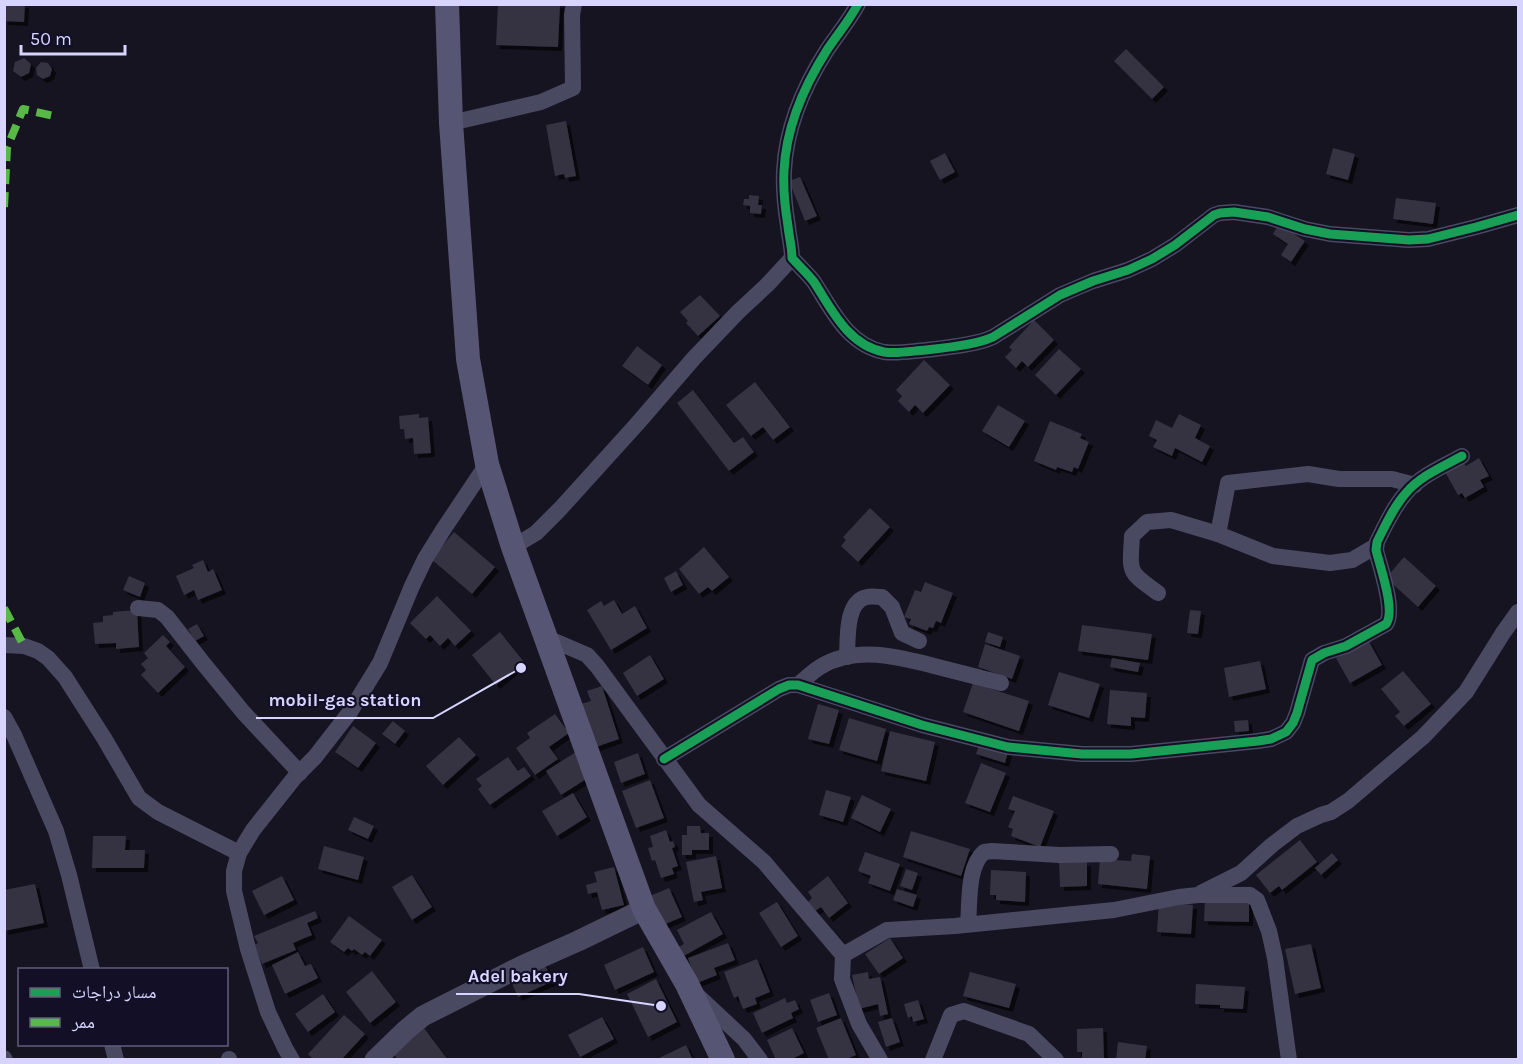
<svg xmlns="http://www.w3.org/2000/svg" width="1523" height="1064" viewBox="0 0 1523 1064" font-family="Karla,'Noto Naskh Arabic',sans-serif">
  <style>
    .building { fill: #343243; filter: url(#shadow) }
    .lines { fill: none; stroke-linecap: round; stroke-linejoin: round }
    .minor { stroke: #494962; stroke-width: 16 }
    .tertiary { stroke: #494962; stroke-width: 21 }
    .secondary { stroke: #575574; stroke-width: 24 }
    .quiet { stroke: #58b947; stroke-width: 8; stroke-dasharray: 15 8; stroke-linecap: butt }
    .cycleway-casing { stroke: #120f26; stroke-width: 13 }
    .cycleway { stroke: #1a9f57; stroke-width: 9 }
    .leader { fill: none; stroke: #d7d4ff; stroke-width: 2 }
    .callout-dot { fill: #d7d4ff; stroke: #120f26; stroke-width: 2 }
    .callout-label { font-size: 18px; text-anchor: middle; font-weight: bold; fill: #d7d4ff; stroke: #120f26; stroke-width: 4.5; stroke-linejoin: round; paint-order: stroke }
  </style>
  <defs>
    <filter id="shadow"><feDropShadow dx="4" dy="4" stdDeviation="0" flood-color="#0009"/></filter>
  </defs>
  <rect width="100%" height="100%" fill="#161421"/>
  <g class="building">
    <polygon points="4,4 25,4 24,22 4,21"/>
    <polygon points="498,4 560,4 558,47 496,45"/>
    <polygon points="1126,49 1164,87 1152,99 1114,61"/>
    <polygon points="24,58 31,64 29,73 21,77 13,71 15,62"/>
    <polygon points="41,62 48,63 52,69 50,76 43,79 37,75 36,68"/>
    <polygon points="566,121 576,176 565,178 564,174 555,176 546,125"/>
    <polygon points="1333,148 1355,154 1348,180 1326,174"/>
    <polygon points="945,153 955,172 940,180 930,161"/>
    <polygon points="800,177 817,216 805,221 789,181"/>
    <polygon points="749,195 759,196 758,205 762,205 761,214 750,213 750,206 743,205 744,199 749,199"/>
    <polygon points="1396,198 1436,203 1433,224 1393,219"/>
    <polygon points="1279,224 1305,241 1291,262 1281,255 1288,244 1273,234"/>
    <polygon points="700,295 720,316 698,336 686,323 688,321 680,312"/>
    <polygon points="1034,320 1054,340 1028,367 1022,361 1016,368 1005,357 1012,350 1009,347"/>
    <polygon points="637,346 662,365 648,385 622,366"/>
    <polygon points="1059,349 1081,369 1056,395 1035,375"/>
    <polygon points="924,360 950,385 923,413 915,405 909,412 898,401 902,396 896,390"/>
    <polygon points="755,382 790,427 773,440 763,427 751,436 726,405"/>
    <polygon points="693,390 734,443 743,437 754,452 729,471 677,403"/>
    <polygon points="998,405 1025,421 1009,447 982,431"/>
    <polygon points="419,414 419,418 428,417 431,453 414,454 413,438 405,439 404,429 400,429 399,416"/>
    <polygon points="1179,414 1201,425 1195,438 1210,446 1202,462 1175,448 1172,456 1153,447 1157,440 1149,436 1156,420 1172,428"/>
    <polygon points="1050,421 1082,434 1080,438 1089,442 1078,469 1074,467 1072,472 1057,467 1056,470 1034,461"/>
    <polygon points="1479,458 1489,476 1480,480 1484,487 1465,498 1462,493 1458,495 1445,472 1463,462 1466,466"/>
    <polygon points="870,508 890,527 858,562 841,546 846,540 843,537"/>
    <polygon points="454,532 495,567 472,594 431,559"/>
    <polygon points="704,547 729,577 712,591 708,587 699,594 679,569"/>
    <polygon points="1404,557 1436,586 1418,607 1386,578"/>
    <polygon points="203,560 208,572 213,569 222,590 198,600 194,590 184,595 176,576 194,568 192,565"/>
    <polygon points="676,571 683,585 671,592 664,578"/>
    <polygon points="129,576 145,583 140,597 123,590"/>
    <polygon points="925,582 953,593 941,623 936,621 933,628 929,627 927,631 909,624 911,619 904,617 915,590 921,592"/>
    <polygon points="437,596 471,631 455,646 448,638 440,646 430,635 426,639 410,623"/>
    <polygon points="614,600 622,614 635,606 647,628 611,650 587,610 601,601 604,606"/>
    <polygon points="137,610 139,647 116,649 116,643 95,644 93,623 103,622 103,616 113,615 113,612"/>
    <polygon points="1190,610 1201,611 1198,634 1187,633"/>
    <polygon points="197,624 204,636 195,641 188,629"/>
    <polygon points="1082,625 1152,634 1148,660 1078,651"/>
    <polygon points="500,632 524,662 496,685 472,655"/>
    <polygon points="988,632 1003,637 1000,647 985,642"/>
    <polygon points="163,635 170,642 166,646 185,667 158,693 141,675 146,670 141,664 148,658 144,653"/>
    <polygon points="1368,640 1382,665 1350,683 1336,658"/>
    <polygon points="985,644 1020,656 1012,679 978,667"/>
    <polygon points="650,655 664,679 637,696 623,673"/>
    <polygon points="1112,658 1140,663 1138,672 1110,667"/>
    <polygon points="1260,661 1266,689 1229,697 1224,668"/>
    <polygon points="1403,671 1431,704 1404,726 1395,716 1400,712 1381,689"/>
    <polygon points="1059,672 1100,684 1089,718 1048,705"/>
    <polygon points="973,683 1029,701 1019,731 963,712"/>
    <polygon points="602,686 619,739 596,747 581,704 591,701 587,691"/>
    <polygon points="1110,690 1147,693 1145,718 1131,717 1131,726 1107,724"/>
    <polygon points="818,704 839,710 829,744 808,739"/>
    <polygon points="555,714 569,733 549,747 558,759 535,775 516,748 530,738 527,733"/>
    <polygon points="849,718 886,729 877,761 839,750"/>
    <polygon points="1248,720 1249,731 1235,732 1234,721"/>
    <polygon points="393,721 405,731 395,744 382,734"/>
    <polygon points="353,726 376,743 358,768 335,752"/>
    <polygon points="890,731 935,742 926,781 881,771"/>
    <polygon points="459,737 476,755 443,785 426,766"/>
    <polygon points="980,743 1008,752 1005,763 976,754"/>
    <polygon points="576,752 591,776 561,795 546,771"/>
    <polygon points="638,753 645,774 621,783 614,762"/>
    <polygon points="508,757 518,771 524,767 531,776 490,805 478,789 482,786 476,779"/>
    <polygon points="981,763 1006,773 990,812 965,803"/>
    <polygon points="650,780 664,818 636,828 622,791"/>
    <polygon points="826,790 851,797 843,822 819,815"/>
    <polygon points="573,793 587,817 557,836 542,811"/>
    <polygon points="862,795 891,809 880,832 851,818"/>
    <polygon points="1013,796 1054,811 1040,847 1011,836 1013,829 1008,827 1015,811 1008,809"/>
    <polygon points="354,817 374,826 368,839 348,830"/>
    <polygon points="687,826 700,826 701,833 709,833 709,850 692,850 692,855 682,855 682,835 687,835"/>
    <polygon points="666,830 670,842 673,841 675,847 672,848 678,866 672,868 674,874 661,878 655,860 652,861 648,848 653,847 650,836"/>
    <polygon points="911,831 970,849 961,876 903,857"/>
    <polygon points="93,836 126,836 125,850 145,850 144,868 92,868"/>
    <polygon points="1300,840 1317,862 1282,890 1279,886 1270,893 1256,875"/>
    <polygon points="324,846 364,857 358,880 318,869"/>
    <polygon points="865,852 900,864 890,891 868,883 871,876 858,871"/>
    <polygon points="1332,853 1338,860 1321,875 1315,868"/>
    <polygon points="1132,854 1150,856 1147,889 1098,884 1100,859 1131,861"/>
    <polygon points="716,856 722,888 701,892 703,900 694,902 686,862"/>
    <polygon points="1059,862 1087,862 1087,886 1060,887"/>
    <polygon points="614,867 624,905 602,910 597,892 588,894 586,885 597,882 594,872"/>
    <polygon points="906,869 918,873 912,890 900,886"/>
    <polygon points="991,870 1026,872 1025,902 996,900 996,895 990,895"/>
    <polygon points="412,875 432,907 412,920 392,887"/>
    <polygon points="282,876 294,900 264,915 252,891"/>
    <polygon points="828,876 848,903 829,918 821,907 815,911 808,902 812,898 808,892"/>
    <polygon points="35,884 44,923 4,931 4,890"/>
    <polygon points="669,888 682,917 663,925 650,896"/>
    <polygon points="897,889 917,895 913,907 893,900"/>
    <polygon points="1205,900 1249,901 1249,922 1204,921"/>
    <polygon points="777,902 798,936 781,947 759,913"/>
    <polygon points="1159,902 1193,905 1191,934 1157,932"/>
    <polygon points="315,911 318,918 307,923 312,935 293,943 296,950 262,964 254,945 258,943 254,936"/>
    <polygon points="711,912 723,934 682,957 677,948 684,944 677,930"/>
    <polygon points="349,916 382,940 370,956 365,952 362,955 354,949 352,951 348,948 344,952 330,942"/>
    <polygon points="890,938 903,958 879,974 865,954"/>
    <polygon points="728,943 735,960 714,968 717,975 697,983 688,958"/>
    <polygon points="1311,944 1321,988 1295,994 1285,949"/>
    <polygon points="643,947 654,972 615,990 604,965"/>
    <polygon points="298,952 305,966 311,964 318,978 285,994 272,965"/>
    <polygon points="757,959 770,992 755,998 757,1004 743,1009 738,996 734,998 724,972"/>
    <polygon points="543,961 553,981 518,997 509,977"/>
    <polygon points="372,971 396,1002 370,1023 346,992"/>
    <polygon points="868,972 869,979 880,977 888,1014 880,1016 878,1004 859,1009 852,975"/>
    <polygon points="970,972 1016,984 1009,1008 963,996"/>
    <polygon points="656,979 677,1022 648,1037 627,994"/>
    <polygon points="1196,984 1245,987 1243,1009 1220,1008 1220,1005 1195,1004"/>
    <polygon points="829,993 837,1015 818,1022 810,1000"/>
    <polygon points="323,994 335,1012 308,1032 295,1014"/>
    <polygon points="785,998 787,1003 795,1000 799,1009 791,1013 793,1018 762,1033 753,1013"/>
    <polygon points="918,1000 924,1019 913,1022 912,1016 908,1018 904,1004"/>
    <polygon points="344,1015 365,1034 341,1060 314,1060 308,1054"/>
    <polygon points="602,1017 614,1039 580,1057 568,1035"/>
    <polygon points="841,1018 856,1055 844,1060 829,1060 816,1028"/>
    <polygon points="892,1018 900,1042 886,1047 878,1022"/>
    <polygon points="424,1028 448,1060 398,1060 393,1053"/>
    <polygon points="792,1028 804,1053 790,1060 776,1060 767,1040"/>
    <polygon points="1103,1028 1104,1060 1082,1060 1082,1052 1077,1052 1077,1029"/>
    <polygon points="1118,1042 1147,1046 1145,1060 1116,1060"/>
    <polygon points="686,1045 693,1060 655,1060"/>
  </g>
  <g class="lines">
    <g class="minor">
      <path d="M858,4C849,21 837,35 827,50C804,86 786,128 784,171C783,190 785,208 788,226C789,237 792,247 792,258C799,266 808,274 814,282C832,310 848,345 884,352C897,354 912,351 925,350C944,348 976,345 993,337L1060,295L1093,281L1128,270L1152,259L1175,245L1214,215L1220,213L1234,212L1268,217L1305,229L1330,234L1409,240L1428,239L1476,227L1518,215"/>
      <polyline points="451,123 541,102 573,88 572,15 574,4"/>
      <polyline points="1218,534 1228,483 1308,474 1339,479 1392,479 1415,485"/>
      <polyline points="513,547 536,533 560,509 637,424 694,358 738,312 767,285 792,258"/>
      <path d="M1158,593C1127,571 1130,573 1132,536L1147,522L1171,520L1218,534L1273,556L1330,563L1352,560L1376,546"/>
      <polyline points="138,608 158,610 167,617 203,663 243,712 300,773"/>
      <polyline points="545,637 587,655 597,666 699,805 764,862 843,955 842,979 859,1024 880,1060"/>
      <polyline points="4,645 24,646 38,651 48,658 65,677 104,738 139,798 158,812 239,853"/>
      <path d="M847,657C848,640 845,601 867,597C871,596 877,597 882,597L892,607L902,633L919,641"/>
      <path d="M798,685C805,679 812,672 820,667C857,644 903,658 942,668C962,673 981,678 1001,683"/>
      <polyline points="4,717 14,735 56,831 69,875 92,970"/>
      <path d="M664,759L779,689L789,685H798L922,725L1008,747L1082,754H1131L1258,741L1271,739L1286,732L1293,723L1297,713L1312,660L1324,653L1346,646L1386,624C1396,611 1380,567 1376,550L1377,542C1385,526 1394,506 1406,493C1420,476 1444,466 1462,456"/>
      <polyline points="1201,893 1241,873 1272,845 1297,826 1321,815 1331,812 1348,801 1423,737 1466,692 1503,633 1518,612"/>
      <path d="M968,924C970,902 967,867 984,852L992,851L1060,855L1111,854"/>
      <polyline points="843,955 887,930 955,926 1114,910 1179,897 1198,895 1250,895 1257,900 1269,931 1275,958 1289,1060"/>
      <polyline points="698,996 744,1039 760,1060"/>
      <polyline points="112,1044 116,1060"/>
      <polyline points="4,1058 5,1060"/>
      <polyline points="229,1059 229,1060"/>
      <polyline points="292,1060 285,1048 268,1012 248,949 234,891 234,871 239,853 253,830 295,777 315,757 350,712 380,663 412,586 425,559 443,530 487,464"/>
      <polyline points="933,1060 951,1015 964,1011 1029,1034 1056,1060"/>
    </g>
    <polyline class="tertiary" points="375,1060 406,1030 423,1016 524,965 578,941 644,909"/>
    <polyline class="secondary" points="447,4 451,123 468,359 487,464 513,547 644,909 687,984 723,1060"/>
    <g class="quiet">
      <polyline points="4,207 7,148 23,109 54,116"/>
      <polyline points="4,608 24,646"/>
    </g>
    <defs>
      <g id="cycleway">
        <path d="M858,4C849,21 837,35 827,50C804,86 786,128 784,171C783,190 785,208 788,226C789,237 792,247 792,258C799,266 808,274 814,282C832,310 848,345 884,352C897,354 912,351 925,350C944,348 976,345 993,337L1060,295L1093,281L1128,270L1152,259L1175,245L1214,215L1220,213L1234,212L1268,217L1305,229L1330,234L1409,240L1428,239L1476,227L1518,215"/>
        <path d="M664,759L779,689L789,685H798L922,725L1008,747L1082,754H1131L1258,741L1271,739L1286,732L1293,723L1297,713L1312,660L1324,653L1346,646L1386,624C1396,611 1380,567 1376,550L1377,542C1385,526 1394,506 1406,493C1420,476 1444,466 1462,456"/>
      </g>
    </defs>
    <use href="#cycleway" class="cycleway-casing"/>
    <use href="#cycleway" class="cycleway"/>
  </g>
  <path class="leader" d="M521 668L433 718H256M661 1006L579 994H456"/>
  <g class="callout-dot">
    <circle cx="521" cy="668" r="6"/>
    <circle cx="661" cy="1006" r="6"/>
  </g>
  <g class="callout-label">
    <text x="345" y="706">mobil-gas station</text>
    <text x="518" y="982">Adel bakery</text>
  </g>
  <rect width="1523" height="1064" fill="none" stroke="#d7d4ff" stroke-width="12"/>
  <rect x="18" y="968" width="210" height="78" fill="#120f26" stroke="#615e7d" stroke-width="1.5"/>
  <rect x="30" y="988" width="30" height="9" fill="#1a9f57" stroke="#615e7d" stroke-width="1.5"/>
  <text x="72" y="998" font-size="18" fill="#d7d4ff">مسار دراجات</text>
  <rect x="30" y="1018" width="30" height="9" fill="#58b947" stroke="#615e7d" stroke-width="1.5"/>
  <text x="72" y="1028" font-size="18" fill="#d7d4ff">ممر</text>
  <path d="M21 45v9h104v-9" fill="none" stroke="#d7d4ff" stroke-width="3"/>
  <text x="30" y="45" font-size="18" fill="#d7d4ff" stroke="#120f26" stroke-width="4.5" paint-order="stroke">50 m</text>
</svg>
